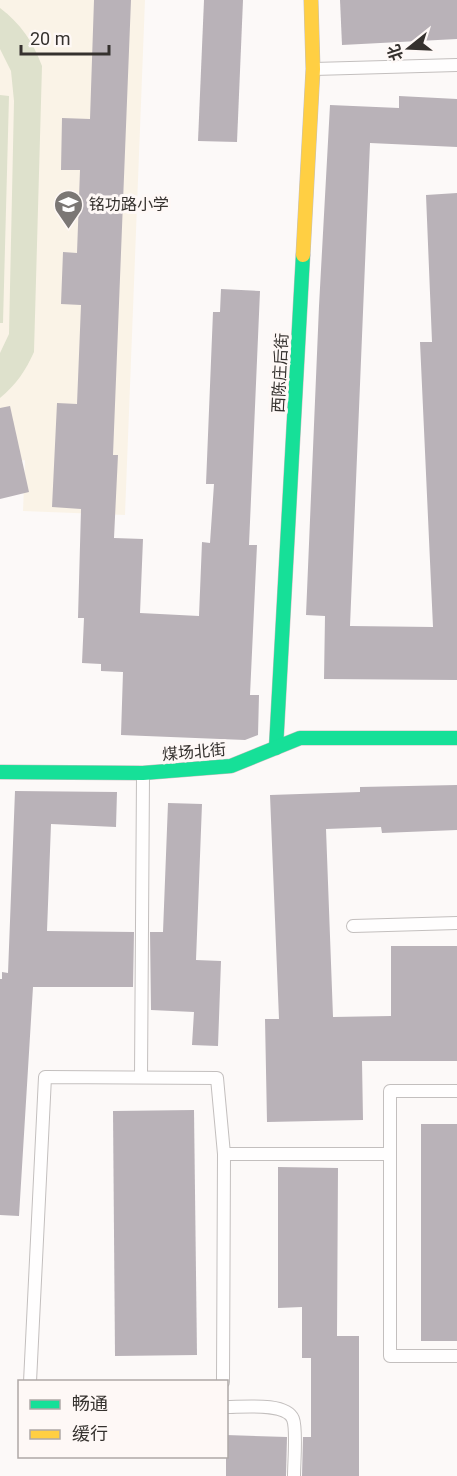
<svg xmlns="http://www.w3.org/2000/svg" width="457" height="1476" viewBox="0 0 457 1476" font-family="Roboto,'Noto Sans SC',sans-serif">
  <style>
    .education { fill: #faf3e7 }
    .green { fill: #dee1cc }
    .building { fill: #b9b2b8 }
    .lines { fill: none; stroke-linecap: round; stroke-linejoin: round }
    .lane-casing { stroke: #c3bfbe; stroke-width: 14 }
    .fast-casing { stroke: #c3bfbe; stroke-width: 15 }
    .slow-casing { stroke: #c3bfbe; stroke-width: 15 }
    .lane { stroke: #fffefe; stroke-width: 12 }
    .fast { stroke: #16e098; stroke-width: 14 }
    .slow { stroke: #ffcf43; stroke-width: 14 }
    .labels { text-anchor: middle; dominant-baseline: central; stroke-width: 6; stroke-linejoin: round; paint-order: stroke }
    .poi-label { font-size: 16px; fill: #35312e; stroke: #fef8f6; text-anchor: start }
    .street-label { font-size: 16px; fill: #35312e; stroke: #fef8f6 }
  </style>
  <rect width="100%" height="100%" fill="#fcf9f8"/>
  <polygon class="education" points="0,0 145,0 125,515 23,511 25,460 0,466"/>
  <g class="green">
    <path d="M0,8C21,24 33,42 42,66L34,352C26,370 16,385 0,398V353L9,334L14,101L11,71L0,49Z"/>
    <polygon points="0,95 9,96 3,323 0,323"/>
  </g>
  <g class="building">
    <polygon points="94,0 131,0 113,455 118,455 114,538 143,539 140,613 199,616 202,542 210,543 214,484 206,484 213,312 220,312 221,289 260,291 249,545 257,545 250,695 259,695 258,735 245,740 121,735 123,672 101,671 101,664 82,663 84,618 78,618 81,509 52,507 57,403 77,404 81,305 61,304 63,252 77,253 80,170 61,170 62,118 90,119"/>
    <polygon points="204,0 243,0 237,142 198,141"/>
    <polygon points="340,0 457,0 457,39 342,45"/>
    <polygon points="399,96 457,99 457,147 370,143 350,626 433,627 420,342 432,342 426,195 457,193 457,680 324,679 325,616 306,615 319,306 330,105 399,108"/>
    <polygon points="10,406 29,492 0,499 0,408"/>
    <polygon points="457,785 457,830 382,833 381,827 326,829 333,1017 391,1016 391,946 457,946 457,1061 362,1061 363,1120 267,1122 265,1019 279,1019 270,795 360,792 360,787"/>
    <polygon points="15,791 117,792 116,827 51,824 47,931 134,932 133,987 33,987 19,1216 0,1215 0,979 2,979 2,972 8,973"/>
    <polygon points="168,803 202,804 196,960 221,961 218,1046 192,1045 194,1012 151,1010 150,932 163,932"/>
    <polygon points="194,1110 197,1355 115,1356 113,1111"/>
    <rect x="421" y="1124" width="36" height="217"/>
    <polygon points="278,1167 338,1168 337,1336 359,1336 359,1476 302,1476 303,1437 311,1437 311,1358 302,1358 302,1307 278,1308"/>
    <polygon points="226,1435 287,1437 286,1476 226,1476"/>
  </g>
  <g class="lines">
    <defs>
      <g id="lane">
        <polyline points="314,69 457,65"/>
        <polyline points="353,926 457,923"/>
        <polyline points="141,1077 143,775"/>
        <polyline points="457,1091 390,1091 390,1356 457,1356"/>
        <polyline points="30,1382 45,1077 217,1078 224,1154"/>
        <polyline points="223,1382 224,1154 390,1154"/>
        <path d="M226,1407C243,1407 286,1402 293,1419C297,1429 294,1463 294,1476"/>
      </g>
      <g id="fast">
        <polyline points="276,748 303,255"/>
        <polyline points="0,772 143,773 231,766 300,738 457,738"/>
      </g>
      <polyline id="slow" points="303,255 313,69 311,0"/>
    </defs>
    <use href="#lane" class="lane-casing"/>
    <use href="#fast" class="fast-casing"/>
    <use href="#slow" class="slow-casing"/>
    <use href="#lane" class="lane"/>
    <use href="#fast" class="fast"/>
    <use href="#slow" class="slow"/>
  </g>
  <defs>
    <symbol id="school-pin" viewBox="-11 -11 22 30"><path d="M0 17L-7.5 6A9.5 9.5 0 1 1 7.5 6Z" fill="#7b7775" stroke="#fef8f6"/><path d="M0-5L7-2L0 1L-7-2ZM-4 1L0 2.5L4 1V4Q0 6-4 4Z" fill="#fff"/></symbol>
  </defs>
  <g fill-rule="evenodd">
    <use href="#school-pin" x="52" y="188" width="33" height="45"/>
  </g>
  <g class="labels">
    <g class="poi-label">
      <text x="89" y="204">铭功路小学</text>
    </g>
    <g class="street-label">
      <text transform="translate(280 373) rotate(-87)">西陈庄后街</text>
      <text transform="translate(194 752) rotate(-5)">煤场北街</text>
    </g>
  </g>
  <rect x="18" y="1380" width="210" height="78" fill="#fef8f6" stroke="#aea8a6" stroke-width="1.5"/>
  <rect x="30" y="1400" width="30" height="9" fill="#16e098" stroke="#aea8a6" stroke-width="1.5"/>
  <text x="72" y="1410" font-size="18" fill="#35312e">畅通</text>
  <rect x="30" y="1430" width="30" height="9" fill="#ffcf43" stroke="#aea8a6" stroke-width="1.5"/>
  <text x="72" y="1440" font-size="18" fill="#35312e">缓行</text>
  <g transform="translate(409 48) rotate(252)" stroke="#fef8f6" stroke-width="4.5" paint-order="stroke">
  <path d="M0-4.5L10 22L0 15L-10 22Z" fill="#35312e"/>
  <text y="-9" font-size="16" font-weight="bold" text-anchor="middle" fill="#35312e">北</text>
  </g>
  <path d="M21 45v9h88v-9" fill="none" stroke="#35312e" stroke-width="3"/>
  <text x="30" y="45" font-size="18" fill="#35312e" stroke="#fef8f6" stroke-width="4.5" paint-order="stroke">20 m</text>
</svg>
